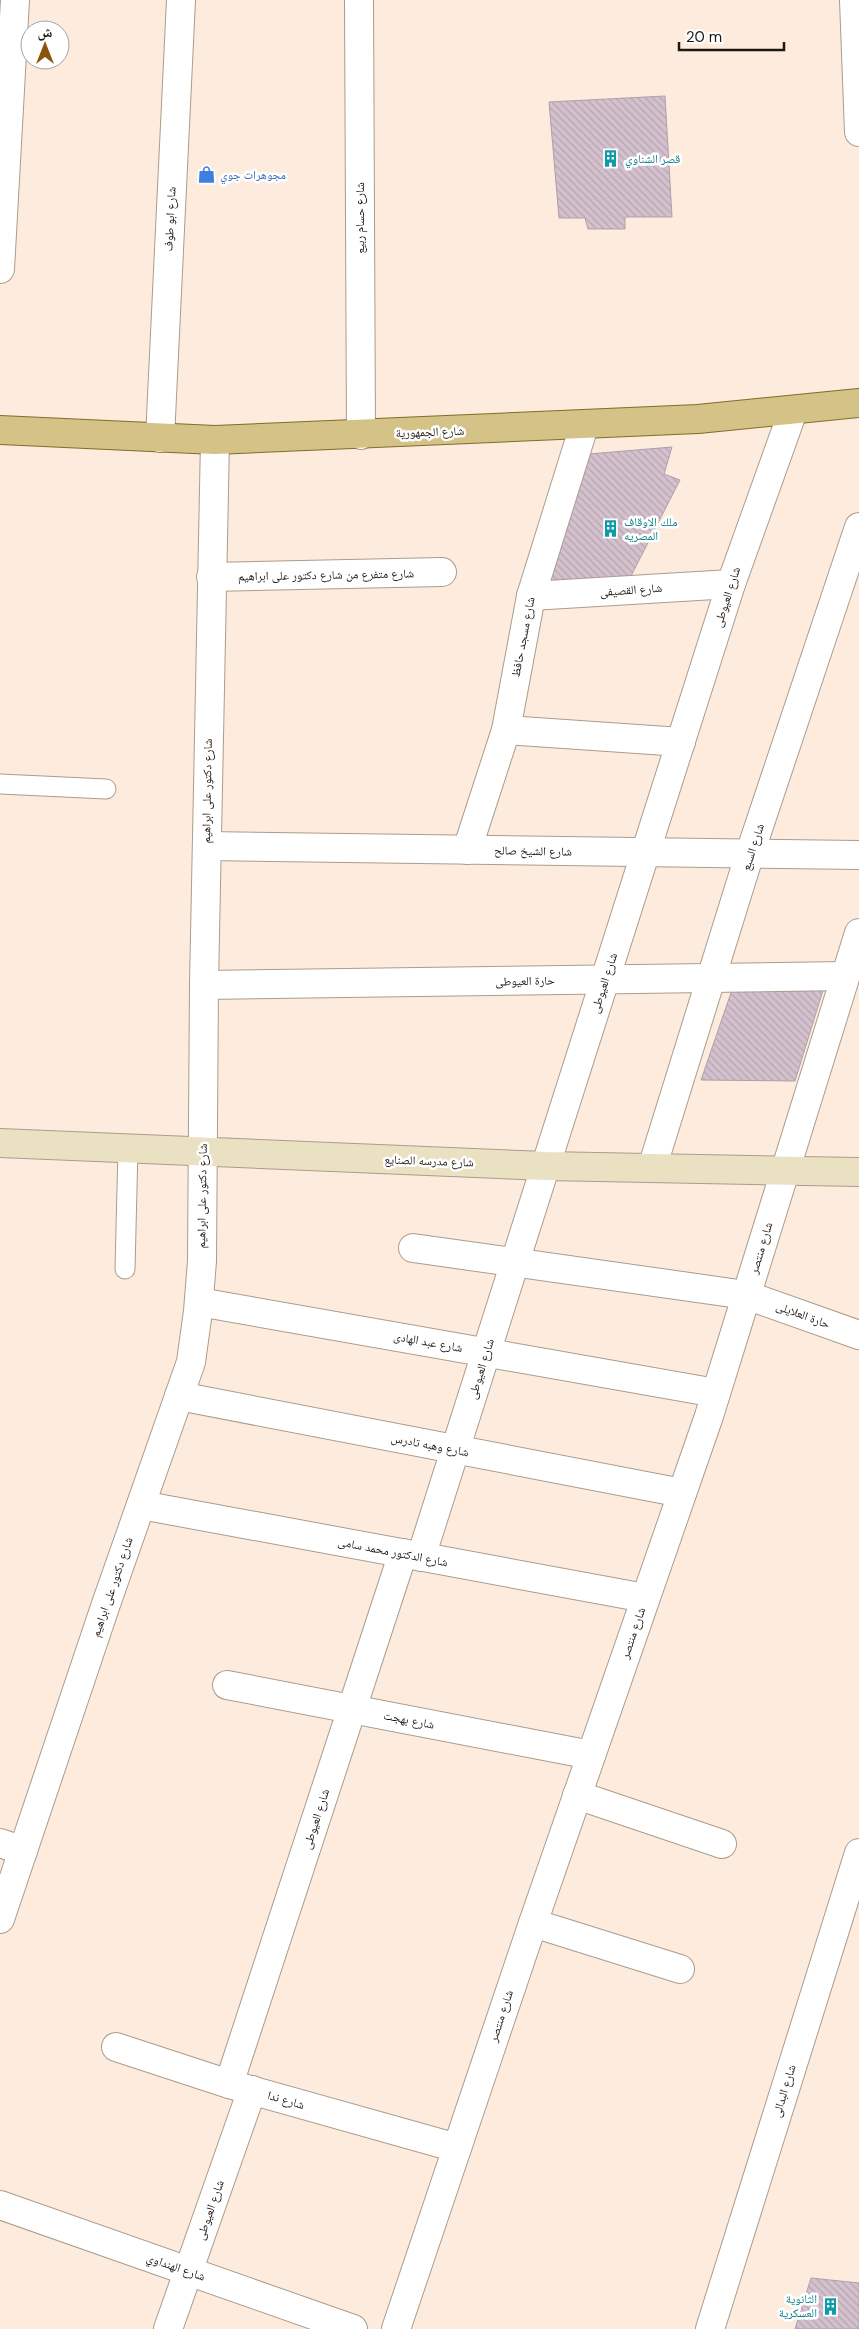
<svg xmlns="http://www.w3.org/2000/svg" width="859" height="2329" viewBox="0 0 859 2329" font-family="'DM Sans','Noto Naskh Arabic',sans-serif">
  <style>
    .building { fill: url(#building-back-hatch); stroke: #b09eaa }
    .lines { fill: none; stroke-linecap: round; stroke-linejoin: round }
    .lane-casing { stroke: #ab9c8d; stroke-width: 21 }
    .street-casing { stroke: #ab9c8d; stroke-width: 30 }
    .secondary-casing { stroke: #ab9c8d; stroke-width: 30 }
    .primary-casing { stroke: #816c29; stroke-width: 30 }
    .lane { stroke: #fff; stroke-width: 19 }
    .street { stroke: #fff; stroke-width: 28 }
    .secondary { stroke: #e9e1c2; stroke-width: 28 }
    .primary { stroke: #d4c286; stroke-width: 28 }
    .labels { text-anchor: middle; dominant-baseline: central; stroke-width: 5; stroke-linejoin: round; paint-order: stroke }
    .culture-label { font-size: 12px; fill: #0d838f; stroke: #fff; text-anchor: start }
    .shop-label { font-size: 12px; fill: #366cbe; stroke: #fff; text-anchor: start }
    .street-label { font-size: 12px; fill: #1e1813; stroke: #fff }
  </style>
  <defs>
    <pattern id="building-back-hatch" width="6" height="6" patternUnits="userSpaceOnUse" patternTransform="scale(1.25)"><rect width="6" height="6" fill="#d4c1ce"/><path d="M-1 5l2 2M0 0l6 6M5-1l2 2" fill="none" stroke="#b6a5b0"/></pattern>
  </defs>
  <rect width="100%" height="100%" fill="#fdecdd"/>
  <g class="building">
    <polygon points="665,96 672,217 625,217 625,229 588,229 585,218 559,218 549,102"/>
    <polygon points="672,447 664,474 680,480 630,578 547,581 589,454"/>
    <polygon points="734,984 824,987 795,1081 701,1080"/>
    <polygon points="811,2278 859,2283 859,2329 795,2329"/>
  </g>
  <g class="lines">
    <defs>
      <g id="lane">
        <polyline points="0,784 106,789"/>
        <polyline points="125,1269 128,1148"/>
      </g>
      <g id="street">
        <polyline points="359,0 361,435"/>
        <polyline points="854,0 859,132"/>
        <polyline points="0,269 15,0"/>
        <polyline points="160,438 181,0"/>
        <polyline points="211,577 442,572"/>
        <polyline points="531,596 731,584"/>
        <polyline points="506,730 681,742"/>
        <polyline points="207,846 859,855"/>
        <polyline points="467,850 506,730 531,596 584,426"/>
        <polyline points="204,985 845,976"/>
        <polyline points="652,1168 750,853 859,527"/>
        <polyline points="413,1248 746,1295 859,1335"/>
        <polyline points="199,1302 716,1393"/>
        <polyline points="179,1396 682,1493"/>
        <polyline points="141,1505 645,1598"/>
        <polyline points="421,1557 731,584 793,411"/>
        <polyline points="227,1685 591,1755"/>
        <polyline points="577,1795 722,1844"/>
        <polyline points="0,1843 23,1851"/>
        <polyline points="0,1919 106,1604 191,1362 198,1311 202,1261 204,985 215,440"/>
        <polyline points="533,1923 680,1969"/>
        <polyline points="116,2047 229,2084 457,2148"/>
        <polyline points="229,2084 403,1553"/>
        <polyline points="0,2205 353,2329"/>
        <polyline points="168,2329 252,2090"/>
        <polyline points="396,2329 533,1923 709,1416 859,933"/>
        <polyline points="710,2329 859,1853"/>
      </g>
      <polyline id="secondary" points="0,1143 546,1166 859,1172"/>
      <polyline id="primary" points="0,430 215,440 698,419 859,403"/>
    </defs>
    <use href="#lane" class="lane-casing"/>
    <use href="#street" class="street-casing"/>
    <use href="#secondary" class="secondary-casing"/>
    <use href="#primary" class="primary-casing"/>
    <use href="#lane" class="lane"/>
    <use href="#street" class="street"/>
    <use href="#secondary" class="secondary"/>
    <use href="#primary" class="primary"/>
  </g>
  <defs>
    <symbol id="building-bare" viewBox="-9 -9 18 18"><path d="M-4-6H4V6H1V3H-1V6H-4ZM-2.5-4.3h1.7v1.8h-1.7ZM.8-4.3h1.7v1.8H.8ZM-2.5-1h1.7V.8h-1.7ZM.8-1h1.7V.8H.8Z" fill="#0f9aa8" stroke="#fff" stroke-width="2.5" paint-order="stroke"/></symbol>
    <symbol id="shop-bare" viewBox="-9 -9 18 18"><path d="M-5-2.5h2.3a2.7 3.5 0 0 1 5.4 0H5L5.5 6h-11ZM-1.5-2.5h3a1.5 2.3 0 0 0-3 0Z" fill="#3f7fe0" stroke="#fff" stroke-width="2.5" paint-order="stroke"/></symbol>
  </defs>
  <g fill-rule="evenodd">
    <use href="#building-bare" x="598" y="146" width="25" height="25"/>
    <use href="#shop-bare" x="194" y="162" width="25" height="25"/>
    <use href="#building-bare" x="598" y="516" width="25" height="25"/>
    <use href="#building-bare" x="818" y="2294" width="25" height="25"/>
  </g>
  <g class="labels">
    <g class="culture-label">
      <text x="625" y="159">قصر الشناوي</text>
      <text x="624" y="522">ملك الاوقاف<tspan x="624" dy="14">المصريه</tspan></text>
      <text x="817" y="2299" text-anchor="end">الثانوية<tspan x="817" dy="14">العسكرية</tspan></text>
    </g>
    <g class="shop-label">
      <text x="220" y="175">مجوهرات جوي</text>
    </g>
    <g class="street-label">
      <text transform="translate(360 218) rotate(-90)">شارع حسام ربيع</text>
      <text transform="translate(170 219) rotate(-87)">شارع ابو طوف</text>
      <text transform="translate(430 432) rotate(-2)">شارع الجمهورية</text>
      <text transform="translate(326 575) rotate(-1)">شارع متفرع من شارع دكتور على ابراهيم</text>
      <text transform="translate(631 590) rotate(-4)">شارع القصيفى</text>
      <text transform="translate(727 597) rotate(-72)">شارع العيوطى</text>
      <text transform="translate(523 637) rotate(-79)">شارع مسجد حافظ</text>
      <text transform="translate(207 791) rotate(-89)">شارع دكتور على ابراهيم</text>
      <text transform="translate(753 847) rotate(-72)">شارع السبع</text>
      <text transform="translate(533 851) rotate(1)">شارع الشيخ صالح</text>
      <text transform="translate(525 981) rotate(-1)">حارة العيوطى</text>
      <text transform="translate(604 983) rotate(-72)">شارع العيوطى</text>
      <text transform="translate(429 1161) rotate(2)">شارع مدرسه الصنايع</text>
      <text transform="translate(202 1196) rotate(-89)">شارع دكتور على ابراهيم</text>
      <text transform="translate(761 1248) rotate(-73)">شارع منتصر</text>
      <text transform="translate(803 1315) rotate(20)">حارة العلايلى</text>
      <text transform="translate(428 1342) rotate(10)">شارع عبد الهادى</text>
      <text transform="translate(481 1369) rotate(-73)">شارع العيوطى</text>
      <text transform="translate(430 1445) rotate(11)">شارع وهبه تادرس</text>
      <text transform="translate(393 1552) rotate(11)">شارع الدكتور محمد سامى</text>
      <text transform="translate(112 1587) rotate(-71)">شارع دكتور على ابراهيم</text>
      <text transform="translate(633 1633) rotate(-71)">شارع منتصر</text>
      <text transform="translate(409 1720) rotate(11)">شارع بهجت</text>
      <text transform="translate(316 1819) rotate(-72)">شارع العيوطى</text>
      <text transform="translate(501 2016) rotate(-72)">شارع منتصر</text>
      <text transform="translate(784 2091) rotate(-73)">شارع البدالى</text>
      <text transform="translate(286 2100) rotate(16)">شارع ندا</text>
      <text transform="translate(210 2210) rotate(-71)">شارع العيوطى</text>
      <text transform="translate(176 2267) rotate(19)">شارع الهنداوي</text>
    </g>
  </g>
  <g transform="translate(45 45)"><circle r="24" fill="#ffffff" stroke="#a5a3a1"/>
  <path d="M0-4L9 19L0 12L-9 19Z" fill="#8c530a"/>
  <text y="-8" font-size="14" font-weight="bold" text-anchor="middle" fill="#1e1813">ش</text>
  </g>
  <path d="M679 42v8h105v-8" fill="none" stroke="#1e1813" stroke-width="2.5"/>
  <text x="686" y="42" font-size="15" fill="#1e1813" stroke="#ffffff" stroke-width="4" paint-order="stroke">20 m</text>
</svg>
